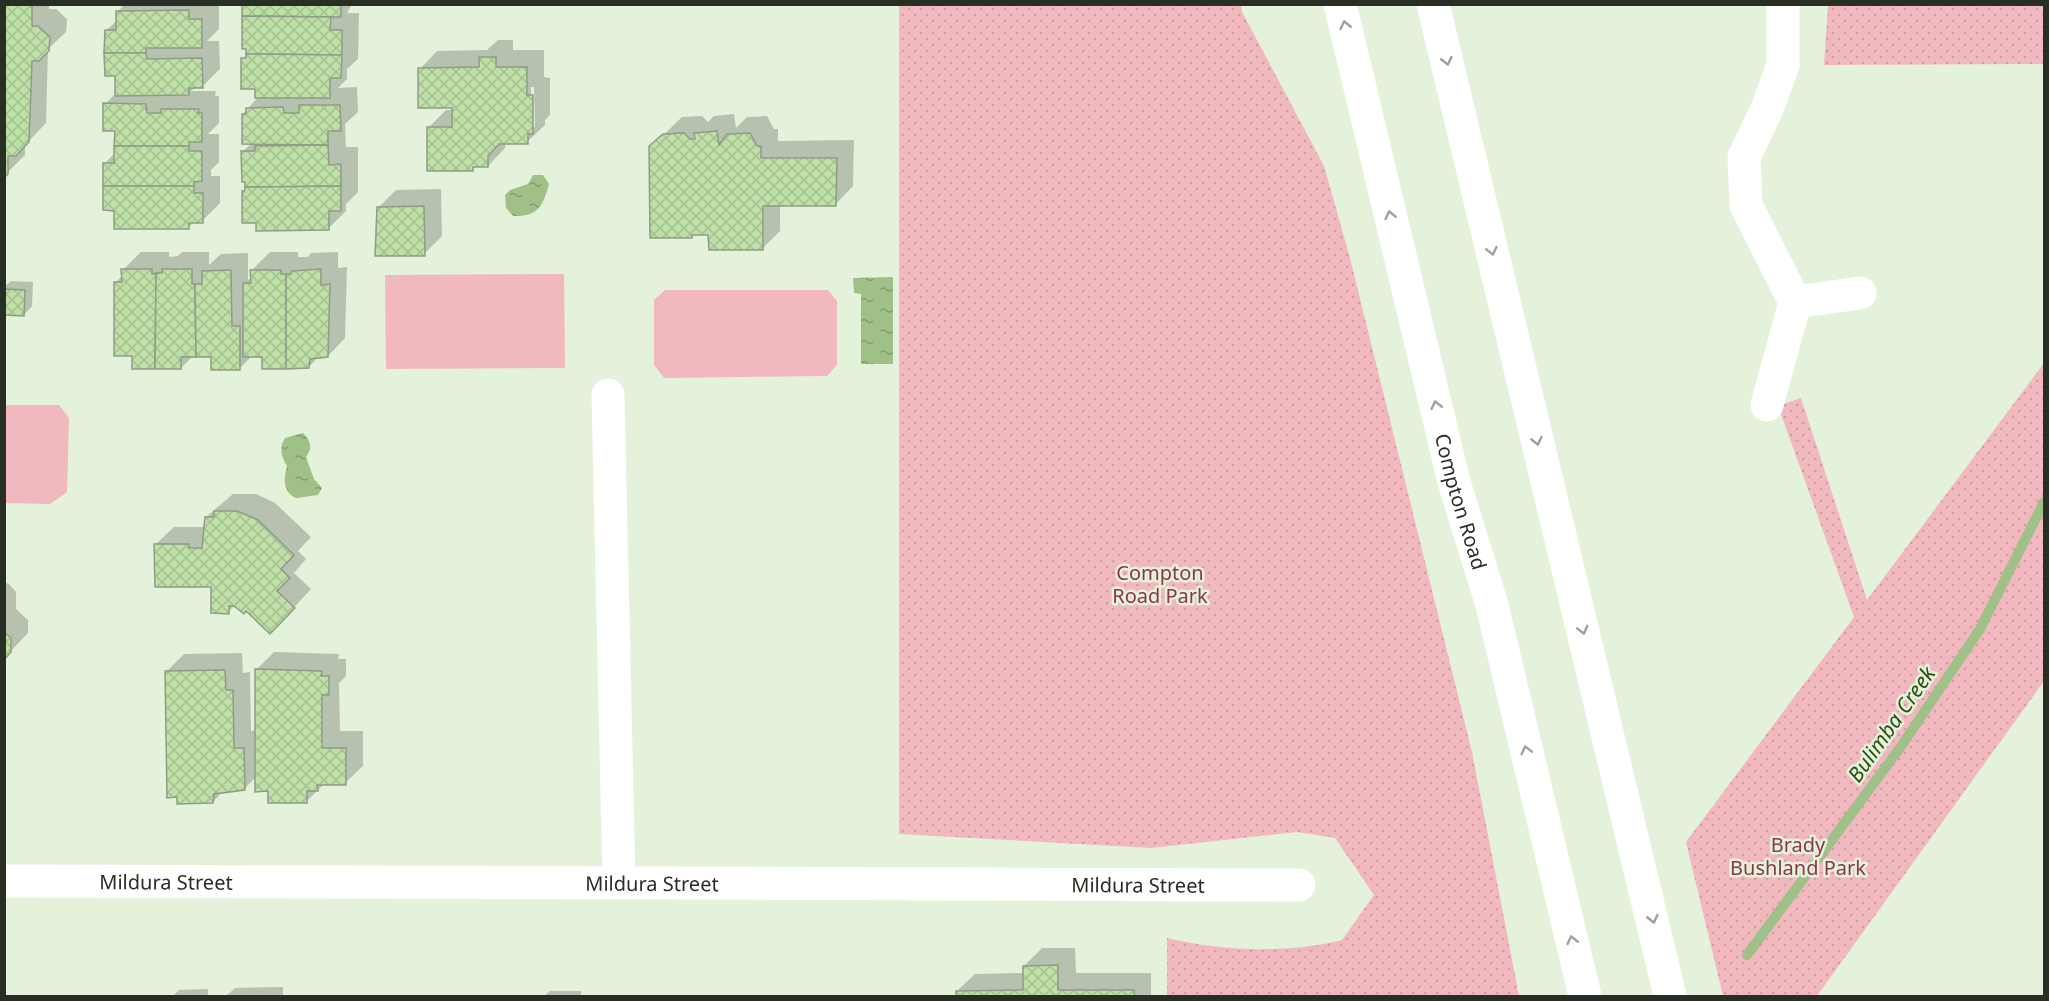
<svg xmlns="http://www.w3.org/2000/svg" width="2049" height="1001" viewBox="0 0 2049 1001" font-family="'Noto Sans',sans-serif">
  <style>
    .green { fill: #f2b8bf }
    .park { fill: url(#park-dots) }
    .water { fill: url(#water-ripples) }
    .shadow { fill: #0003; fill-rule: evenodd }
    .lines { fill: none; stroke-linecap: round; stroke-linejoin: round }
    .stream { stroke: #9fc087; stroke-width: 10 }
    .building { fill: url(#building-cross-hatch); stroke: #909c87; stroke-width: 1.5 }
    .minor { stroke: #fff; stroke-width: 33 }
    .primary { stroke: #fff; stroke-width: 33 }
    .oneway { stroke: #9fa19d }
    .labels { text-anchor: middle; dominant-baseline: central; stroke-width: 5; stroke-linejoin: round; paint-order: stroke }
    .street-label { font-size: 20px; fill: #292e25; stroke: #e4f2db }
    .park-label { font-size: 20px; fill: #8a3748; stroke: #e4f2db }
    .water-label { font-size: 21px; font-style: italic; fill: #2f4d12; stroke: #e4f2db }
  </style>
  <defs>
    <pattern id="park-dots" width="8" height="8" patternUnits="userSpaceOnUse" patternTransform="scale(1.5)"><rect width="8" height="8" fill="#f2b8bf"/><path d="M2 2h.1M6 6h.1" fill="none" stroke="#d09ea4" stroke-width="1.8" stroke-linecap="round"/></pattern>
    <pattern id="water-ripples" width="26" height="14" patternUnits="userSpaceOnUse" patternTransform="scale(1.5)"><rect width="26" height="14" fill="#9fc087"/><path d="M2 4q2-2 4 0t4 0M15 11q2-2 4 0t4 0" fill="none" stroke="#829c6e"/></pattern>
    <pattern id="building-cross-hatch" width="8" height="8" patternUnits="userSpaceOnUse" patternTransform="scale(1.5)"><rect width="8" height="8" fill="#bedfa6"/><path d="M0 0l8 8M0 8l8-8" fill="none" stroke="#a3c08f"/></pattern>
  </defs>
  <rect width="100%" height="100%" fill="#e4f2db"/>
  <g class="green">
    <polygon points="564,274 565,368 386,369 385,275"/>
    <polygon points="665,290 828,290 837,301 837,365 827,376 664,378 654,365 654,300"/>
    <polygon points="5,405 59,405 69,418 67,492 50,504 5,503"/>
  </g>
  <g class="park">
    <path d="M899,5H1241L1242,12L1324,166L1350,258L1472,752L1519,996H1167V938C1222,951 1287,954 1342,940L1374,895L1335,838L1297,832L1151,848L899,834Z"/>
    <polygon points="1828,5 2044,5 2044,64 1824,65"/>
    <polygon points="2044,363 2044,681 1817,996 1723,996 1686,842 1854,617 1778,406 1801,398 1867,600"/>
  </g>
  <g class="water">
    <path d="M533,175H543L549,184C543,205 539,217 513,216L506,208L505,195L510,190L528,184Z"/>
    <polygon points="893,277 893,364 861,364 861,294 854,293 853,278"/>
    <path d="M303,433C311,441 313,448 306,457L314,479L322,488L318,495L296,498C282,491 284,479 287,466C281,457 279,447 285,438Z"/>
  </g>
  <g class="shadow">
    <polygon points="4,4 49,4 49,9 56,9 67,19 66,32 48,49 46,123 25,145 25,155 4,176"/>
    <polygon points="125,4 219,4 219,29 207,41 219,41 220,69 202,87 196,87 191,91 216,91 215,96 219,96 219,123 208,134 219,134 219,162 211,170 211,176 220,176 220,203 202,221 195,221 188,228 105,163 116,152 117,129 105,104 117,92 117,74 106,31 117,20 117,12"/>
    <polygon points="244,4 352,4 347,13 359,13 358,59 347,69 347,79 338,88 357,87 358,112 345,124 346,147 358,147 358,192 346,204 346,211 328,229 257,221 243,192 246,189 243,151 251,144 243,114 259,96 243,59 247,54 248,48 244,47"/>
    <path d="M498,40H513V50H544V77L550,78V115L545,120V125L527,142L505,143V148L488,166H476L472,170L428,128L446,110H453V106L420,69L437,51L487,50ZM531,87H534L535,127H531Z"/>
    <polygon points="734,114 736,128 747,117 767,116 774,129 778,129 778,141 854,140 853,186 836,204 780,204 780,231 763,248 710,234 695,233 691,237 651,147 682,117 702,116 708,122 714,116"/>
    <polygon points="441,189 442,236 424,254 376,255 378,208 396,190"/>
    <polygon points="141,252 169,252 169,257 178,256 182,252 209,252 209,265 221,254 248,253 248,280 252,276 252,270 270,252 298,252 298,257 308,257 311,253 338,252 338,268 347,267 345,338 328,356 319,356 309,367 252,356 240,368 212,355 193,356 181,368 133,354 115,283 123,275 123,270"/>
    <polygon points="11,281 33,282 32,306 24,315 4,314 4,287"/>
    <polygon points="233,494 256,494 275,503 311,537 298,551 306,559 294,573 311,589 287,615 235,605 228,612 213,585 156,544 174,527 205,527 206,517"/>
    <polygon points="8,583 16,592 16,609 28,620 28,633 4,658 4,584"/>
    <polygon points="274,652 339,654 338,659 346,659 346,676 339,683 340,731 363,731 363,766 345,783 324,784 306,802 270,790 257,776 244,789 222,792 213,802 166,672 184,654 242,653 243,673 250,672 251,731 257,731 256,670"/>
    <polygon points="1042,948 1075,948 1076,973 1151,973 1151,996 957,996 957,991 975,974 1024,973 1024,966"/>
    <polygon points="283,987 283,996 226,996 235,988"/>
    <polygon points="208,989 208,996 173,996 179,990"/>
    <polygon points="550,991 581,991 581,996 544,996"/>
    <polygon points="42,995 79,995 79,996 41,996"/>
  </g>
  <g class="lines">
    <polyline class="stream" points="1747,955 1902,745 1980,629 2044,502"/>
  </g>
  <g class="building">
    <polygon points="4,4 32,4 32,26 38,26 50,37 49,51 39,61 32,61 29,142 16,156 8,156 8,174 4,178"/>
    <polygon points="242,4 341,4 341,17 242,16"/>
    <polygon points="189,10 189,19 202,19 202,48 146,48 146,53 104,53 105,30 116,30 116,11"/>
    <polygon points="242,16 331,17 330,30 342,30 342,55 246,54 246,49 242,49"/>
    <polygon points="104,53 146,53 147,59 202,58 203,88 189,88 189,95 115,96 115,76 105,76"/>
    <polygon points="246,54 342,55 341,78 330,78 330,98 255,98 255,89 241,89 241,58 246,58"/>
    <polygon points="479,57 496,57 496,67 527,67 527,95 533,95 533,134 528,134 528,144 499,144 488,156 488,167 473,167 473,171 427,171 427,127 452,127 452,108 418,108 418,68 479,67"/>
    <polygon points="103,103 146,104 147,113 161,113 161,109 199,109 198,113 202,113 202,142 189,142 189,146 114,146 115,131 103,131"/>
    <polygon points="299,105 340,105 341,131 328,131 328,145 242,144 242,114 246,114 246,108 283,107 284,113 299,113"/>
    <polygon points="717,131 719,145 727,134 750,133 757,146 761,146 761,158 837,158 836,206 763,206 763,250 709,250 708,235 692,235 692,238 650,238 649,146 663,134 684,133 690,139 695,139 694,133"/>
    <polygon points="328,145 329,165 341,164 341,186 245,187 245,182 242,182 241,151 255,151 255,146"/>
    <polygon points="114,146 189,146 189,151 202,151 202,181 194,182 194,186 103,186 103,163 114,163"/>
    <polygon points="103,186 194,186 194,193 203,193 203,223 189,223 189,229 114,229 114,211 103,210"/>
    <polygon points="341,186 341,211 329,211 329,230 256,231 256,223 242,223 242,191 244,192 245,187"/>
    <polygon points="424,206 425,256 375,256 377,207"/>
    <polygon points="121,269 152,269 152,274 156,273 155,369 132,369 132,356 114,356 114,282 122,282"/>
    <polygon points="162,269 192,269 192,284 195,284 196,357 181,357 181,369 155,369 156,273 162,273"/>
    <polygon points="321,269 321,285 330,284 328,357 310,359 309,368 286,369 286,274 291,274 292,271"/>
    <polygon points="231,270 232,326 240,326 240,370 211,370 211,357 196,357 195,284 202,284 202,271"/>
    <polygon points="250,270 281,270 281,274 286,274 286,369 262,369 262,357 243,357 243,283 251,283"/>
    <polygon points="4,289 25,290 24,316 4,315"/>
    <polygon points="214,511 237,511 258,520 294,555 281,569 290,578 277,591 295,608 270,634 246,611 244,614 234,606 229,606 229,614 211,613 211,587 155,587 154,544 189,544 189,548 202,548 205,517 214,517"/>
    <polygon points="4,632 11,638 11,652 4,660"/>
    <polygon points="255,669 322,671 321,676 329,676 329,695 322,695 322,748 346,748 346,785 317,785 318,791 307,791 307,803 268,803 268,791 255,792"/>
    <polygon points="225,670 226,690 233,690 234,748 244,748 245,790 214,794 213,803 177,804 177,797 167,798 165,671"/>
    <polygon points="1058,965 1058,990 1134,990 1134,996 956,996 956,991 1023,990 1023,966"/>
  </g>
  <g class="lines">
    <g class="minor">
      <polyline points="1783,4 1783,65 1767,109 1744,157 1746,205 1795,302"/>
      <polyline points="608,395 619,883"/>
      <polyline points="1767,405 1795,302 1860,293"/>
      <path id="s1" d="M4,881L1299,885"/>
    </g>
    <g class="primary">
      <path id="s2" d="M1340,4L1454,482L1492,605L1585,996"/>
      <polyline points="1433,4 1670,996"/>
    </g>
  </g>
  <defs><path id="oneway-chevron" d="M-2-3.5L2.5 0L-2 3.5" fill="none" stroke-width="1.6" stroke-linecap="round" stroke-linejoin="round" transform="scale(1.5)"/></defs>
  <g class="oneway">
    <use href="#oneway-chevron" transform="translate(1345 25) rotate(-103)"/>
    <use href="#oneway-chevron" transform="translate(1447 61) rotate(77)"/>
    <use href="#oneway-chevron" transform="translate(1390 215) rotate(-103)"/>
    <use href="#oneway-chevron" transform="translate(1492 251) rotate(77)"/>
    <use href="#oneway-chevron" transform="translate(1436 405) rotate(-103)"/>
    <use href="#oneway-chevron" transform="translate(1537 441) rotate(77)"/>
    <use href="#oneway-chevron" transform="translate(1583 630) rotate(76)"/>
    <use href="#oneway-chevron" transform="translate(1526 750) rotate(-104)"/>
    <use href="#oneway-chevron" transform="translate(1653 919) rotate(77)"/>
    <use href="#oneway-chevron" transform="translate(1572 940) rotate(-103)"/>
  </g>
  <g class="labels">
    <g class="street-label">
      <text stroke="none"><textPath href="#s2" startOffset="512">Compton Road</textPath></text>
      <text stroke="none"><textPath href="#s1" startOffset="162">Mildura Street</textPath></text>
      <text stroke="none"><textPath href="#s1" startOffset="648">Mildura Street</textPath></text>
      <text stroke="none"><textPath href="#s1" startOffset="1134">Mildura Street</textPath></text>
    </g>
    <g class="park-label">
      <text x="1160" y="572">Compton<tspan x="1160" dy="23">Road Park</tspan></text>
      <text x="1798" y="844">Brady<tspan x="1798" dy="23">Bushland Park</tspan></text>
    </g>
    <g class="water-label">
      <text transform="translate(1891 724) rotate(-55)">Bulimba Creek</text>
    </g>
  </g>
  <rect width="2049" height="1001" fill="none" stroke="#292e25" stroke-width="12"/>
</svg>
